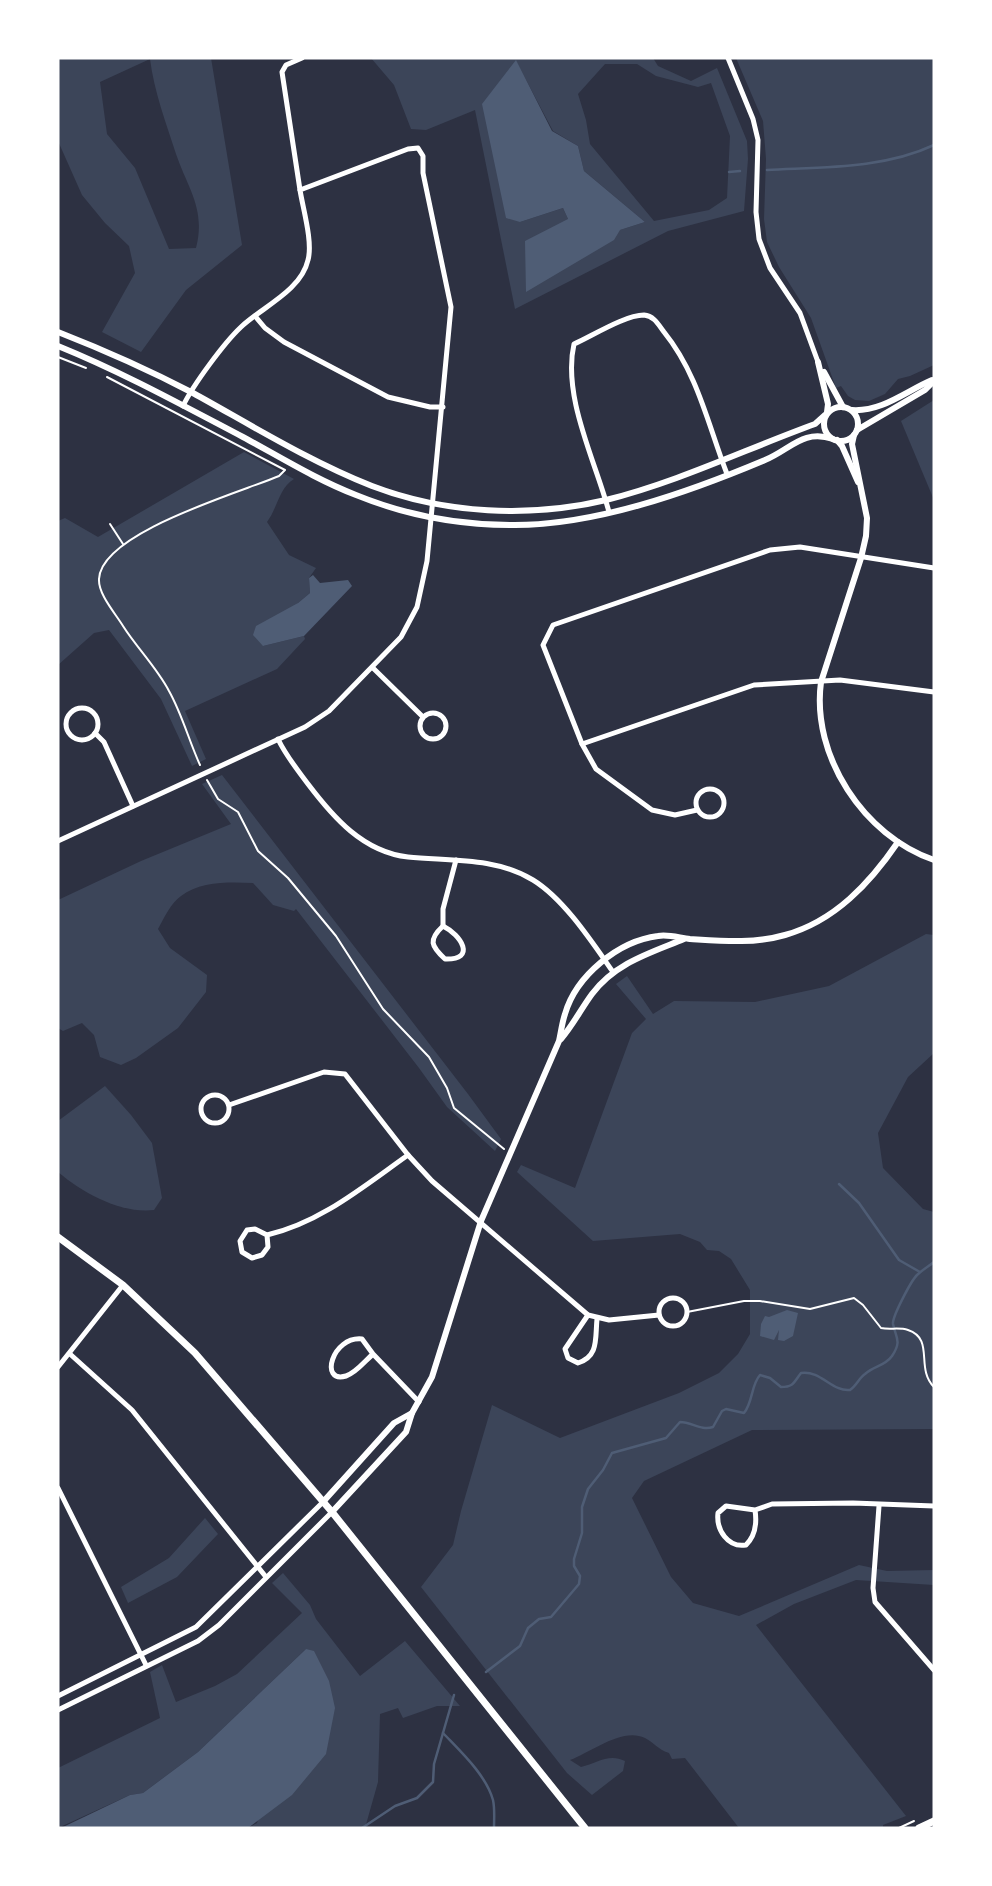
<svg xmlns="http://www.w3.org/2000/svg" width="992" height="1886" viewBox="0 0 992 1886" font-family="'Noto Serif',serif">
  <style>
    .green { fill: #3c4559; fill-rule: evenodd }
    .water { fill: #4f5d75 }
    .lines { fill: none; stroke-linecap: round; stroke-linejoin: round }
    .stream { stroke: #4f5d75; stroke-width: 2.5 }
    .path { stroke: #fff; stroke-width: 2 }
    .minor { stroke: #fff; stroke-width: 5 }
    .tertiary { stroke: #fff; stroke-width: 6 }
    .secondary { stroke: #fff; stroke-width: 7 }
  </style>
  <rect width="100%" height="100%" fill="#2d3142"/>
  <g class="green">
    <path d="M58,58H211L242,245L186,290L141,352L102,332L135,273L129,246L105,223L82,195L58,141ZM150,59C154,91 166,123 176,154C188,189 206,209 196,248L169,249L135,168L107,134L100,82Z"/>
    <path d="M371,58H653L658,66L691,81L717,68L747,141L748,159L744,211L668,231L515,309L475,110L426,130L411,129L394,85ZM516,61L553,131L578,146L584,171L645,222L620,230L568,219L563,208L520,222ZM605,64H637L656,76L698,87L711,83L730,136L727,198L709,210L654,221L590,144L586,120L578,94Z"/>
    <polygon points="736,58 934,58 934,365 910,376 898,379 885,394 869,401 855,400 848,396 841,386 836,388 811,318 779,267 767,242 764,219 766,159 763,121"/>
    <polygon points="934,400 934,500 901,421"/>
    <path d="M244,452L294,479C279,488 278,507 267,522L289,555L316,568L309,578L310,593L298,603L263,646L304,636L305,639L277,669L185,711L206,759L192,766L161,699L109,630L94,633L58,665V521L65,518L98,537Z"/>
    <path d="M222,775L468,1094L501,1139L495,1151L447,1107L419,1068L296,909L294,911L273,905L253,883C230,882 200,881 181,896C171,903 164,918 158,929L170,948L207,975L206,992L178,1028L136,1058L121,1065L100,1057L94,1035L82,1023L63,1031L58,1028V900L141,861L231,824L202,784Z"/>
    <path d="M926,934L934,935V1053L908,1077L878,1133L883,1168L923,1209L934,1212V1429L752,1430L644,1481L632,1498L671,1577L693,1603L739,1616L859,1565L887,1571L934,1570V1585L856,1580L794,1604L756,1625L906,1816L883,1825V1828H739L685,1758L672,1759L669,1753C657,1749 655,1743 645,1738C622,1727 592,1752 570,1760L581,1767C597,1763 609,1753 625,1761L623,1771L592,1795L567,1773L421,1587L453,1545L461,1511L492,1405L560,1438L679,1393L719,1373L738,1354L750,1334V1290L731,1259L719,1251L707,1250L700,1242L680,1234L593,1241L517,1172L521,1165L575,1188L632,1033L646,1019L616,984L627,976L653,1014L674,1001L755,1002L829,986Z"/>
    <path d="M105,1086L131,1115L152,1143L162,1198L154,1210C121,1214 83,1193 58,1172V1121Z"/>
    <polygon points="205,1518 218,1534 177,1577 128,1603 121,1587 169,1558"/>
    <polygon points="283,1573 310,1605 316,1619 360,1676 405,1641 460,1706 437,1706 403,1718 398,1708 380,1714 378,1782 365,1828 248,1828 257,1823 306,1649 198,1752 143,1793 130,1795 58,1828 58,1768 160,1718 150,1672 162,1665 176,1702 215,1686 237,1674 302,1613 272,1583"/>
  </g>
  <g class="water">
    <polygon points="516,60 552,131 578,146 584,171 645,222 620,230 614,240 526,292 525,241 568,219 563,208 520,222 506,218 482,104"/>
    <polygon points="313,575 320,583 348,580 352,586 304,636 263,646 253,635 256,626 298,603 310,593 309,578"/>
    <polygon points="787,1310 798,1313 793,1336 784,1341 778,1340 779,1330 774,1340 760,1336 761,1324 765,1316 769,1317"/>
    <polygon points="306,1649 314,1651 329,1681 335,1708 326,1754 292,1795 248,1828 61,1828 130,1795 143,1793 198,1752"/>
  </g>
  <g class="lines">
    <g class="stream">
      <path d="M767,170C822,167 883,169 934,145"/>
      <polyline points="729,172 740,171"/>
      <polyline points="839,1184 859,1203 899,1260 920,1272"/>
      <path d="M486,1672L520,1646L528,1628L539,1619L551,1617L579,1584L580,1576L574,1566V1559L582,1533V1507L588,1489L603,1470L612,1453L666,1438L680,1422C692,1422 701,1431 713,1427L722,1411L726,1409L744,1413C753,1402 751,1385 760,1375L770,1378L781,1387C794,1387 794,1382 801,1373C821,1370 832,1392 850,1390C857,1385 859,1378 865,1374C874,1366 885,1366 892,1356C902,1341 896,1338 893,1324C892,1317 911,1281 917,1275C922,1270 929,1266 934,1262"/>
      <path d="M443,1733C461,1752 486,1775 493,1800C495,1809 494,1819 494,1828"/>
      <polyline points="362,1828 395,1806 417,1798 433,1782 434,1764 454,1695"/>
    </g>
    <g class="path">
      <polyline points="58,357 86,368"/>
      <path d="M107,377L285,470L279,476C242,492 101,532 99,579C98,594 115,613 123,626C137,648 157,668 169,691C182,714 189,741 200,765"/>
      <polyline points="110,524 123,544"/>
      <polyline points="207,780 218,799 238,812 258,851 288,878 336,936 383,1009 429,1057 447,1088 454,1108 504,1149"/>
      <path d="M687,1312L744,1301H760L810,1309L854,1298L863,1305L881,1328C890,1330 899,1327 908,1330C935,1339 915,1368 934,1387"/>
      <polyline points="899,1828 914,1821"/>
    </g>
    <g class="minor">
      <polyline points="728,58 753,119 758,140 756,212 759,239 770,268 800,313 818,362"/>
      <polyline points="300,190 282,72 286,65 302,58"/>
      <polyline points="255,316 265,328 284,342 388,397 430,407 443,407"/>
      <path d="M609,512C596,462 562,397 574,344C592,336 625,315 644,315C654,316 658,324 664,332C698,374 708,425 727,474"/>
      <polyline points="373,668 423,717"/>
      <circle cx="82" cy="724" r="16"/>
      <circle cx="433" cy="726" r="13"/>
      <polyline points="95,733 104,742 133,806"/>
      <path d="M278,739C286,756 297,769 308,784C333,817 363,852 408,857C451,861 495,857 533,880C564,899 592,942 613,972"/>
      <polyline points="582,744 754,685 840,680 934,692"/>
      <circle cx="710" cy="803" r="14"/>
      <polyline points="697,810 675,815 652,810 596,769 582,744 543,645 553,625 770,550 800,547 934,568"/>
      <path d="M58,841L305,727L329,711L401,637L417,607L427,561L451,307L423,173V156L418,148L408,149L300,190C303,209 313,242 308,260C301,291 262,307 241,327C224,343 193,385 183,406"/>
      <path d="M443,926C461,935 477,960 445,959C431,946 428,940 443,926Z"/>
      <polyline points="443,926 443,909 456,860"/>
      <circle cx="215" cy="1109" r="14"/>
      <polyline points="229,1105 324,1072 345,1074 408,1155 432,1181 588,1315 609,1320 659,1315"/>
      <path d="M267,1235L268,1247L262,1255L252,1258L242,1252L240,1241L247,1230L255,1229L267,1235C320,1223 364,1186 408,1155"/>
      <circle cx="673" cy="1312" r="14"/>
      <path d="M588,1315L565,1349L568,1358L578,1363C599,1356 595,1339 597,1319"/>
      <polyline points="70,1354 132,1410 266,1577"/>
      <path d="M373,1354C365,1361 356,1373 346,1376C319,1384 332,1336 362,1339L373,1354L419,1402"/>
      <polyline points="58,1367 123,1285"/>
      <polyline points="58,1488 146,1665"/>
      <polyline points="879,1506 873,1588 875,1602 934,1670"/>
      <path d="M755,1510C757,1523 756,1535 746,1545C728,1548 716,1530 718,1513L726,1506L755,1510L772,1504L853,1503L934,1506"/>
      <polyline points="58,1696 196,1627 323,1502"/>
      <polyline points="58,1710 198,1641 219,1625 332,1512"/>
    </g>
    <g class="tertiary">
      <path d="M58,332C104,350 149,370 193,393C251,425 309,461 372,486C445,514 530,518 606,500C678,482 746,449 815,424L825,415"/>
      <path d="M58,346C122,372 182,405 243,437C280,457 317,480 356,495C405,515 458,525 511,525C594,526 689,492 765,460C791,449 803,429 833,439"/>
      <polyline points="818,362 828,404 827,412"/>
      <polyline points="824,372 843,407"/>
      <circle cx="841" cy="424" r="17"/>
      <path d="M852,410C882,412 906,391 932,380"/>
      <polyline points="857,430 925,390 934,381"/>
      <path d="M854,435L852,444L867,518L866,536L861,558L821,682C811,756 864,836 934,860"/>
      <polyline points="837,440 842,446 858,482"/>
      <path d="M561,1039C573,1025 581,1009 592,994C615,963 650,953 684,939"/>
      <polyline points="323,1502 394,1423 412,1413"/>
      <path d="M332,1512L406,1432L412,1413L432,1377L481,1221L559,1041C561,1032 562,1023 565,1014C576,976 618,941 658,936C668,934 680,938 690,939C722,941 754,944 785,935C835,921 870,883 898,842"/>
    </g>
    <g class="secondary">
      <polyline points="58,1237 123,1285 195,1353 332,1512 585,1828"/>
      <polyline points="919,1828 934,1821"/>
    </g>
  </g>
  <rect width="992" height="1886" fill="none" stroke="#ffffff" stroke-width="119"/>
</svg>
